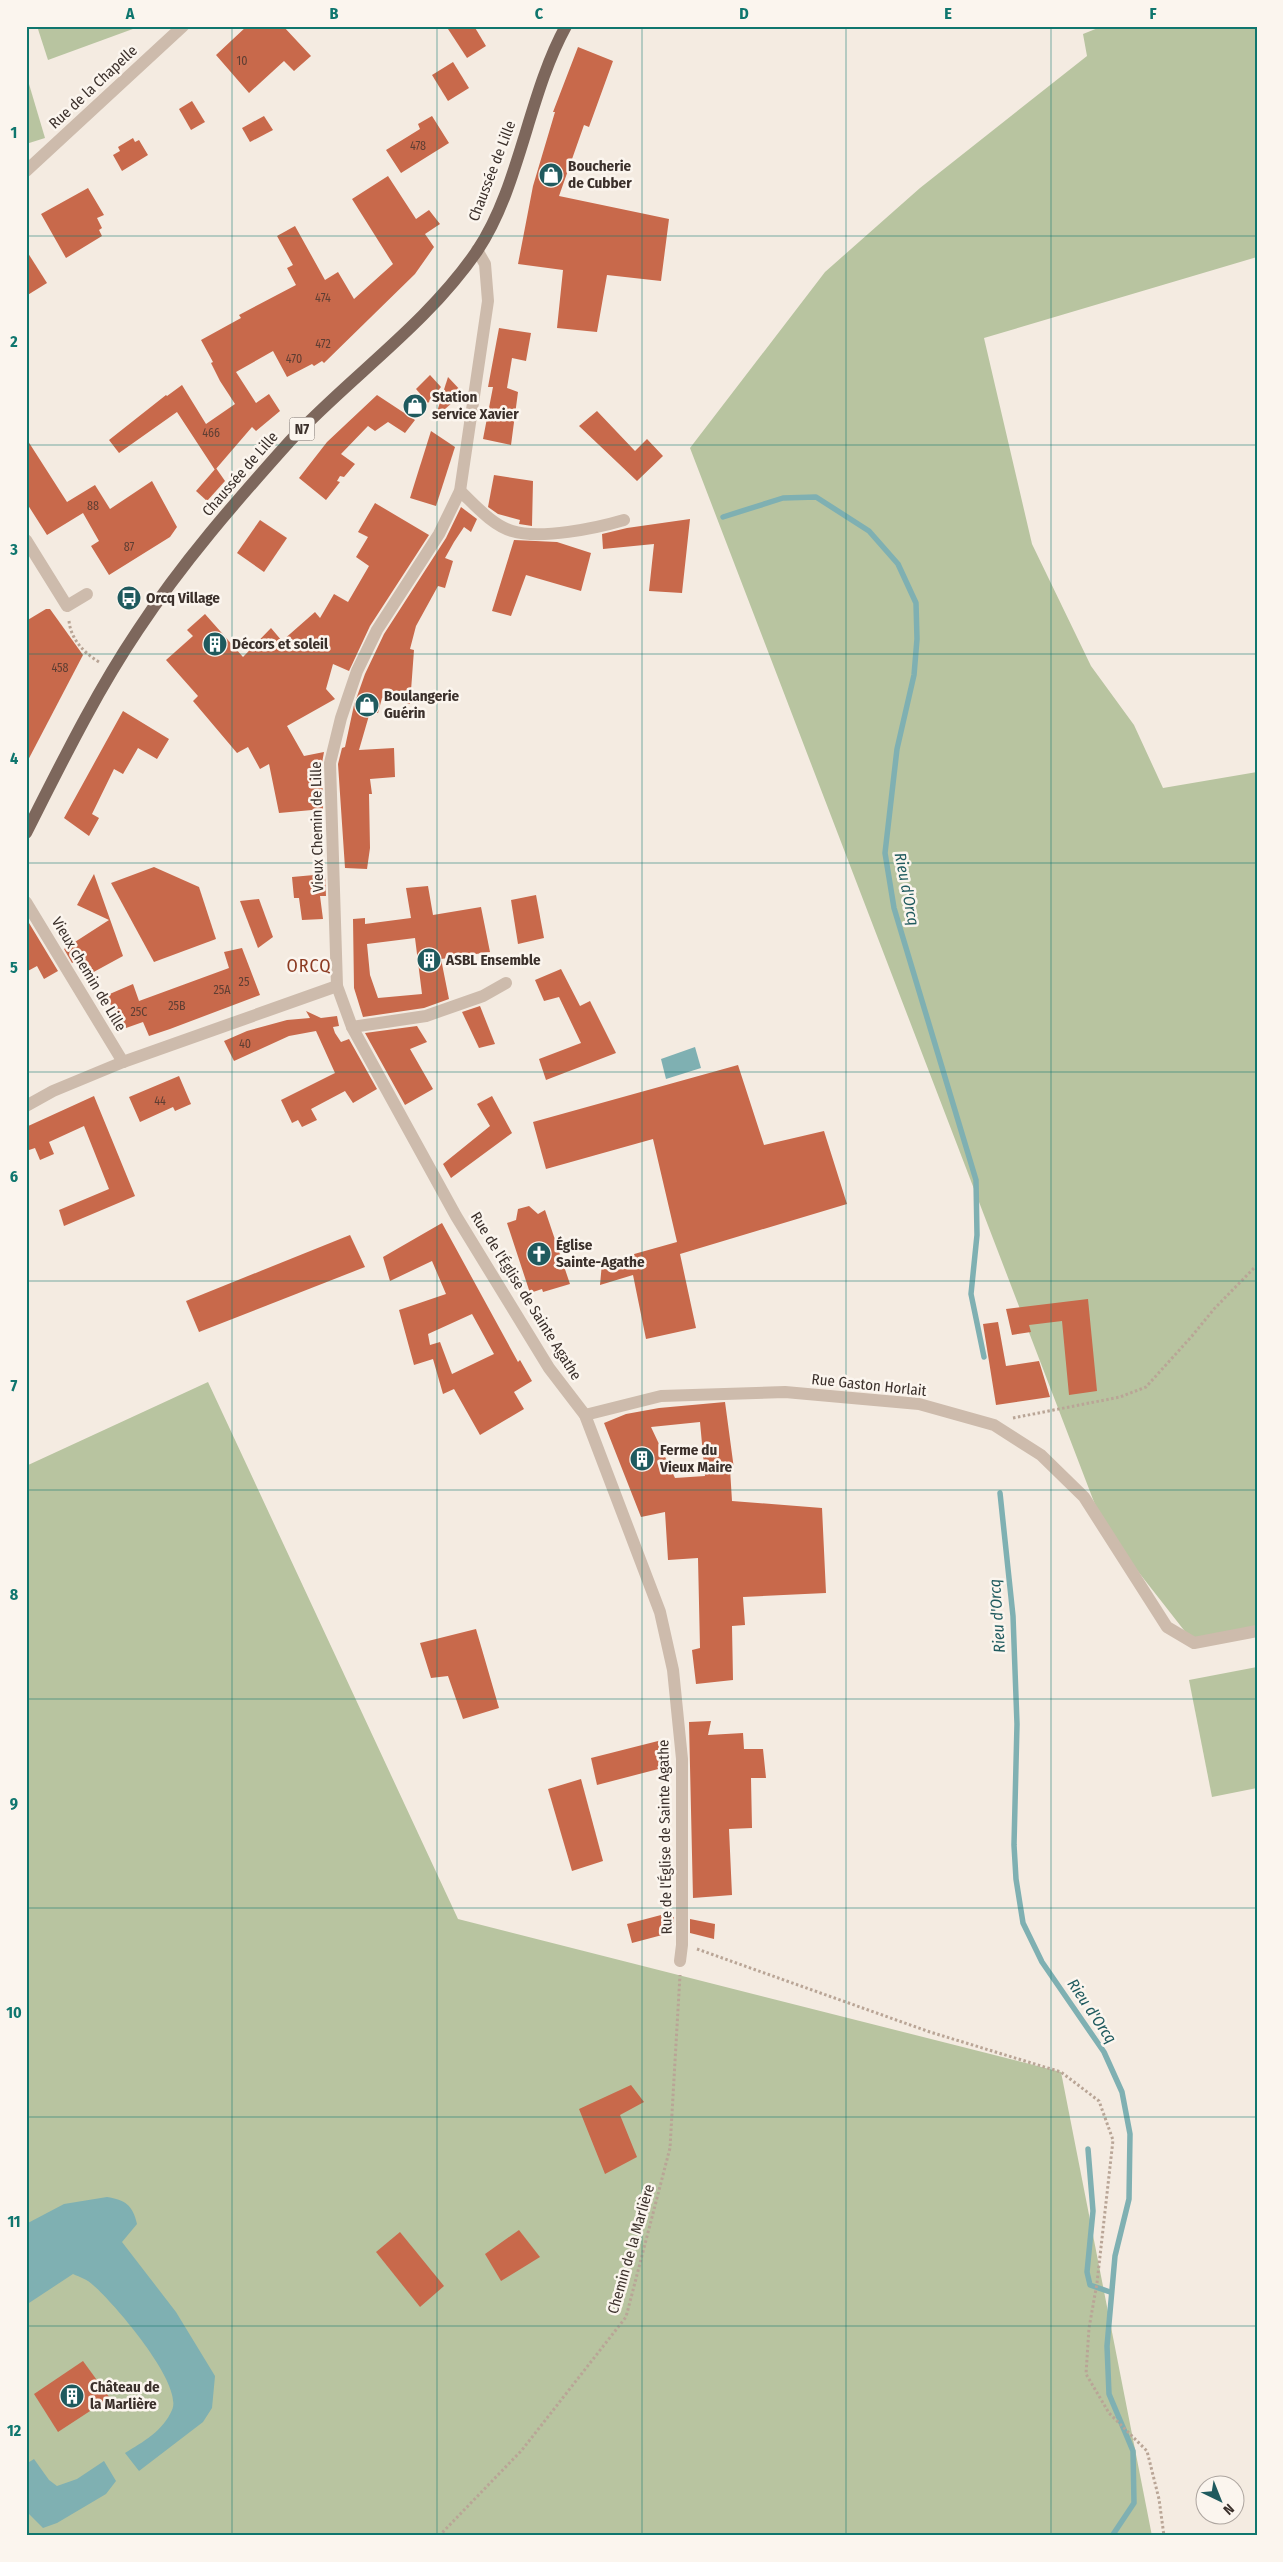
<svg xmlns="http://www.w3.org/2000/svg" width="1283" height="2562" viewBox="0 0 1283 2562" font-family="'Fira Sans Condensed',sans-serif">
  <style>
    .green { fill: #b8c4a0 }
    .water { fill: #7fb0b2 }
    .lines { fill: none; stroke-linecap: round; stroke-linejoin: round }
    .stream { stroke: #7fb0b2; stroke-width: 5.5 }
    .building { fill: #c8694b; fill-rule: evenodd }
    .path { stroke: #b9a596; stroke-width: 3; stroke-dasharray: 2.5 2.5; stroke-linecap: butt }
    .minor { stroke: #cdbbac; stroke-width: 12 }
    .primary { stroke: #7d675c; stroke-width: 12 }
    .grid { fill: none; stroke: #0f766e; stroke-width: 1; stroke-opacity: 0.55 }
    .labels { text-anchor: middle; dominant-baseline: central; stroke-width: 5; stroke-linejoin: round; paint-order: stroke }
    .number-label { font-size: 12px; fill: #5e3e33 }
    .shield { fill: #fbf5ee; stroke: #756b66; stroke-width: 1 }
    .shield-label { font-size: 14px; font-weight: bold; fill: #3b302b }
    .street-label { font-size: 15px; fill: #3b302b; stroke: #fbf5ee }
    .poi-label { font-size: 15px; font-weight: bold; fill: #3b302b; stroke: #fbf5ee; text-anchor: start }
    .water-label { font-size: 16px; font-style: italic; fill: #1f5a5e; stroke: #fbf5ee }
    .quarter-label { font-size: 18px; letter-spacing: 1px; fill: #8c3b22; stroke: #fbf5ee }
    .neatline { fill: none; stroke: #0f766e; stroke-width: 2 }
    .grid-label { font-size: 16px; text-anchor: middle; font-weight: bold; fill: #0f766e }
  </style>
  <rect width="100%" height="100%" fill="#f4ebe1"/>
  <g class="green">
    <polygon points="37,26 141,26 48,60"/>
    <polygon points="1103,26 1257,26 1257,257 984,338 1032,544 1091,666 1134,725 1163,788 1257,772 1257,1631 1194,1643 1104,1528 690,448 825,272 920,188 1087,56 1083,34"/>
    <polygon points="26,74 45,138 26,144"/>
    <polygon points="208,1382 458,1919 1061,2072 1152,2536 26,2536 26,1466"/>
    <polygon points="1257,1667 1257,1788 1212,1797 1189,1680"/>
  </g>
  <g class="water">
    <polygon points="695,1047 701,1068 666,1079 661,1059"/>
    <path d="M107,2197C125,2200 133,2205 137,2224L122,2242L176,2312L215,2376L212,2408L203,2422L139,2471L125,2453C143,2442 163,2431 172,2410C184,2384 113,2302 93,2285C88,2280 80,2277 73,2274L26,2305V2224L64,2204Z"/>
    <polygon points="34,2459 49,2480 57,2486 77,2479 104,2461 116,2481 106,2494 57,2523 43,2528 26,2511 26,2464"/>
  </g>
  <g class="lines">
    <g class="stream">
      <polyline points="723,517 783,498 816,497 869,531 898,564 916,603 917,639 914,675 897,749 885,853 894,908 976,1180 977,1235 971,1294 984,1357"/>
      <polyline points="1000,1493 1013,1616 1017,1724 1014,1845 1016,1879 1023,1923 1042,1962 1104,2052 1122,2092 1130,2134 1129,2199 1115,2256 1107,2346 1109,2394 1133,2451 1134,2503 1112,2536"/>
      <polyline points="1088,2149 1093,2211 1087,2272 1090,2285 1110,2292"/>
    </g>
  </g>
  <g class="building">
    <polygon points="247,26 283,26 311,56 294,71 284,61 249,93 216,55"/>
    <polygon points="446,26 474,26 486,46 467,58"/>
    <polygon points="578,47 613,61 589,127 584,125 559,196 669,219 661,281 607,275 597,332 557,328 563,270 518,264 533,186 555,112 553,112"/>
    <polygon points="453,62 469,88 448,101 432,75"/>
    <polygon points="192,101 205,122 191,130 179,109"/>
    <polygon points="264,116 273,130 250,142 242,128"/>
    <polygon points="432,116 449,143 401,173 386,150 420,129 418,124"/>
    <polygon points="133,138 135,142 139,140 148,155 122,171 113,155 120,151 118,147"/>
    <polygon points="388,176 416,219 429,210 440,224 425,234 434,247 415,274 324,363 322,361 314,366 312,364 287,377 273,351 236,372 256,403 269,394 280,411 256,431 252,427 215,470 177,412 119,453 109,440 166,395 167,396 182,385 206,424 235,404 220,381 211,363 213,362 201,340 241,318 239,315 296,285 287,268 293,265 277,236 295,226 325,280 338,272 354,299 393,264 352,199"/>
    <polygon points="88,188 104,215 97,218 102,228 99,230 102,236 66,258 41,214"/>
    <polygon points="26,250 47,283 26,296"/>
    <polygon points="499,328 531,333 526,361 512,358 507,388 518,392 511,445 483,439 493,387 488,387"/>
    <polygon points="430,375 441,387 428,403 416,389"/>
    <polygon points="448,377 463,393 435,418"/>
    <polygon points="377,395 415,420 405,433 388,422 375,431 368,426 341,454 355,464 344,477 340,476 337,481 340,482 326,500 299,478 327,442"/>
    <polygon points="597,411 635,451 647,439 663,456 637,481 579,426"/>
    <polygon points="431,431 455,447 436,506 410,498"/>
    <polygon points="26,438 67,502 95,485 110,509 152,481 177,527 170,537 109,575 91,546 99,541 83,513 47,535 26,502"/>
    <polygon points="216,468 225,481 207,501 196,491"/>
    <polygon points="494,475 533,481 532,526 519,524 520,520 498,514 488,507"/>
    <polygon points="375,503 429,535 370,626 349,671 333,664 326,689 335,699 287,726 304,756 324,752 322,763 323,809 279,813 269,764 260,769 248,747 237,753 193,701 198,696 166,660 193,636 187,630 205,614 243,657 271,628 282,641 315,612 320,618 334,594 348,602 369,566 356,557 368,537 358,532"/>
    <polygon points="461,507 477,519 471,532 464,527 454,542 445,558 453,561 445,588 438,586 416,626 410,649 414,650 410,704 382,698 378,713 370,712 359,750 394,748 395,777 370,779 372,794 369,794 370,848 367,869 345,868 338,764 342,748 345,747 354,705 365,674 384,634 446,538"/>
    <polygon points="690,519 682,593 649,591 654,544 603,549 602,534 627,528"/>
    <polygon points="260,520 287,538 264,572 237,553"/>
    <polygon points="514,540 557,542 591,553 581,591 526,575 511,616 492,611"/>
    <polygon points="46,609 50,609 83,655 26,764 26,621"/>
    <polygon points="123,711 169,739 157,759 138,748 123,774 114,769 92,814 99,818 89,836 64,818"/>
    <polygon points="154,867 199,887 216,939 154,962 111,883"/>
    <polygon points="94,874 123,956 90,974 80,958 72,963 64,949 109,920 77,905"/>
    <polygon points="325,874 326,896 320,896 323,919 302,920 299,898 294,898 292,877"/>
    <path d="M428,886L433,915L481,907L490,952L441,959L449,999L424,1008L363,1017L354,988L353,919L365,918V924L411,918L406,888ZM415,938L422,994L378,998L370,975L367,944Z"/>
    <polygon points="536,895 544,938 518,944 511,900"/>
    <polygon points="259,899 273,937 258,948 240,901"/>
    <polygon points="26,918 58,971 44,979 37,966 26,972"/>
    <polygon points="242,948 260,995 170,1029 149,1036 143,1022 126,1028 105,996 133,984 139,1001 229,968 224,952"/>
    <polygon points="561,969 580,1006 590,1001 616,1053 546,1080 539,1059 581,1043 559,997 544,1001 535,980"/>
    <polygon points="480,1006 495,1044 479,1048 462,1012"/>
    <polygon points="306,1011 321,1018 337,1016 339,1026 333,1027 335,1033 341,1042 349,1039 377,1089 353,1103 345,1091 311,1109 317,1120 302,1127 298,1120 292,1123 281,1100 335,1073 316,1031 289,1036 234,1061 224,1041 247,1031 287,1020 310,1018"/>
    <polygon points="417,1026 427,1042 410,1049 433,1089 405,1105 365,1033"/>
    <polygon points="738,1065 764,1145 824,1131 847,1204 680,1254 696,1328 646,1339 633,1275 600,1285 602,1263 677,1242 653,1139 546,1169 533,1122"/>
    <polygon points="179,1076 191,1104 175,1111 173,1107 140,1122 129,1097"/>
    <polygon points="94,1096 135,1196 64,1226 59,1210 109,1189 84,1126 49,1142 54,1154 40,1160 35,1148 26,1151 26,1127"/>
    <polygon points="492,1096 512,1133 451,1178 443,1164 490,1126 477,1104"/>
    <polygon points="529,1206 538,1214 545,1210 570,1284 543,1292 542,1289 530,1293 507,1223 516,1220 518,1209"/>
    <path d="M442,1223L518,1362L520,1360L532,1381L514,1392L524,1409L480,1435L454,1389L443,1394L433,1359L414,1365L399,1310L446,1294L432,1261L390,1281L383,1257ZM472,1314L494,1354L452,1374L440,1342L430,1345L428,1334Z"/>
    <polygon points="350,1235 365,1267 199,1332 186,1301"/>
    <polygon points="1088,1299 1097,1391 1069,1395 1062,1321 1029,1325 1031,1332 1012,1335 1006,1309"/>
    <polygon points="998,1322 1006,1366 1039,1361 1050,1397 996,1405 983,1324"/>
    <path d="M725,1402L734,1469H730L732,1501L822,1508L826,1593L743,1597L745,1625L732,1626L733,1680L696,1684L692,1650L700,1648L698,1558L668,1560L665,1512L641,1517L604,1423L626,1414L659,1408ZM700,1422L705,1476L675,1478L651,1427Z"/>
    <polygon points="476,1629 499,1708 463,1719 448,1676 431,1678 420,1643"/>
    <polygon points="711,1721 708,1735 743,1733 744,1749 763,1749 766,1778 751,1778 752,1828 729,1829 732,1895 693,1898 689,1722"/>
    <polygon points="662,1740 666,1767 597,1785 591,1758"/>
    <polygon points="581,1779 603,1861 572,1871 548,1789"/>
    <polygon points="661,1915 664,1925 666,1915 674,1917 674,1929 664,1927 666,1934 632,1943 627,1924"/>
    <polygon points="690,1919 715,1924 714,1939 690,1933"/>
    <polygon points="631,2085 644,2102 620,2115 637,2157 605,2174 579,2109"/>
    <polygon points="519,2230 540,2257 501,2281 485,2254"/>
    <polygon points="400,2232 444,2286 420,2307 376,2252"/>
    <polygon points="83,2361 110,2398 58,2432 34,2394"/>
  </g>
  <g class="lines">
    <g class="path">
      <path d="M69,621C71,639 83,652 99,662"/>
      <polyline points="1013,1418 1120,1397 1146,1387 1192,1336 1214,1309 1257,1265"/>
      <polyline points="697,1949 930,2032 1061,2072 1099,2101 1113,2140 1097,2283 1089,2328 1086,2374 1109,2413 1147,2451 1159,2499 1164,2536"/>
      <polyline points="439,2536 522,2450 626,2317 670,2148 680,1975"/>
    </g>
    <g class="minor">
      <polyline points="26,171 183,26"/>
      <polyline points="477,250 485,264 488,301 460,491 439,534 377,630 357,671 341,718 330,763 337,986 352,1027 456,1216 549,1368 585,1415 660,1612 673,1670 682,1759 682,1945 680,1961"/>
      <path d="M460,491C475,505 492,525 512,531C540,540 597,528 624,520"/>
      <polyline points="26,540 67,606 87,594"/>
      <polyline points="26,902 123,1062"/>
      <polyline points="352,1027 426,1016 483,996 506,983"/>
      <polyline points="26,1106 53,1091 123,1062 337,986"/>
      <polyline points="585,1415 661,1396 785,1392 919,1404 994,1425 1041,1455 1084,1497 1167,1627 1194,1643 1257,1631"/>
    </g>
    <path class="primary" d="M26,833C61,764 95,694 138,630C182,563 236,501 290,441C351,376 426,325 477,251C520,187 528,95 566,26"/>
  </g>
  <path class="grid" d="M232,26V2536M437,26V2536M642,26V2536M846,26V2536M1051,26V2536M26,236H1257M26,445H1257M26,654H1257M26,863H1257M26,1072H1257M26,1281H1257M26,1490H1257M26,1699H1257M26,1908H1257M26,2117H1257M26,2326H1257"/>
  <defs>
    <symbol id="shop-disc" viewBox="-11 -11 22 22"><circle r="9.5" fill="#1f5a5e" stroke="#fbf5ee"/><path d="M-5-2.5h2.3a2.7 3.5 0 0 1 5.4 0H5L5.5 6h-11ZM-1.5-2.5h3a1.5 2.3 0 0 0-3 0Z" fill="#fff"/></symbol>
    <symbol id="bus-disc" viewBox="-11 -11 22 22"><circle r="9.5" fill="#1f5a5e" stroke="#fbf5ee"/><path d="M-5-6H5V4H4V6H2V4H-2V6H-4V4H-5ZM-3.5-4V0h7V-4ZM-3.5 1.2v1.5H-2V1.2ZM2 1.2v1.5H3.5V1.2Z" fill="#fff"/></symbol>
    <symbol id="building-disc" viewBox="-11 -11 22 22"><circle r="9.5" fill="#1f5a5e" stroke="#fbf5ee"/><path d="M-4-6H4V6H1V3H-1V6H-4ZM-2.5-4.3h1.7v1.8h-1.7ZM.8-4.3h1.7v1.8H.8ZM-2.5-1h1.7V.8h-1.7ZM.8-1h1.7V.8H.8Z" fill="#fff"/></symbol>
    <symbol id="church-disc" viewBox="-11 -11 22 22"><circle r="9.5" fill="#1f5a5e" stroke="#fbf5ee"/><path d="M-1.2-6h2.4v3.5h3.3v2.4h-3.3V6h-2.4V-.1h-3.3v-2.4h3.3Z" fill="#fff"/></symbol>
  </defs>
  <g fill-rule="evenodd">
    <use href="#shop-disc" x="537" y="161" width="28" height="28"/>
    <use href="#shop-disc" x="401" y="392" width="28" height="28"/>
    <use href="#bus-disc" x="115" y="584" width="28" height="28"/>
    <use href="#building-disc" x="201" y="630" width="28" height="28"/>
    <use href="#shop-disc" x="353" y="691" width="28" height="28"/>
    <use href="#building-disc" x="415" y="946" width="28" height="28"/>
    <use href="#church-disc" x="525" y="1240" width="28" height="28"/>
    <use href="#building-disc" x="628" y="1445" width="28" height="28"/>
    <use href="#building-disc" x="58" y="2382" width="28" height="28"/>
  </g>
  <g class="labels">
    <g class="number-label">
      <text x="242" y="61">10</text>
      <text x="418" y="146">478</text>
      <text x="323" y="298">474</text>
      <text x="323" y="344">472</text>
      <text x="294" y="359">470</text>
      <text x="211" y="433">466</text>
      <text x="93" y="506">88</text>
      <text x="129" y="547">87</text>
      <text x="60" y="668">458</text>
      <text x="244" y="982">25</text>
      <text x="222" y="990">25A</text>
      <text x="177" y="1006">25B</text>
      <text x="139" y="1012">25C</text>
      <text x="245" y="1044">40</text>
      <text x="160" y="1101">44</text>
    </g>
    <rect class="shield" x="289.5" y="417.5" width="25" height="23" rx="4"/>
    <g class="shield-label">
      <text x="302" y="429">N7</text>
    </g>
    <g class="street-label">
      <text transform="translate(93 87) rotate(-43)">Rue de la Chapelle</text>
      <text transform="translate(492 171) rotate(-69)">Chaussée de Lille</text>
      <text transform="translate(240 474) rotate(-49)">Chaussée de Lille</text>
      <text transform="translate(317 827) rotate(-91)">Vieux Chemin de Lille</text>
      <text transform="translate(89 974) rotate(59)">Vieux chemin de Lille</text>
      <text transform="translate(526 1296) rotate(58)">Rue de l'Église de Sainte Agathe</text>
      <text transform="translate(869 1385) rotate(6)">Rue Gaston Horlait</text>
      <text transform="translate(665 1837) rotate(-91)">Rue de l'Église de Sainte Agathe</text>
      <text transform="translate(631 2249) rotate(-74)">Chemin de la Marlière</text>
    </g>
    <g class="poi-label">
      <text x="568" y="166">Boucherie<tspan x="568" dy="17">de Cubber</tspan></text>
      <text x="432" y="397">Station<tspan x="432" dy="17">service Xavier</tspan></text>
      <text x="146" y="598">Orcq Village</text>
      <text x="232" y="644">Décors et soleil</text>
      <text x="384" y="696">Boulangerie<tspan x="384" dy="17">Guérin</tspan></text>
      <text x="446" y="960">ASBL Ensemble</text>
      <text x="556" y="1245">Église<tspan x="556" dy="17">Sainte-Agathe</tspan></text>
      <text x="660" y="1450">Ferme du<tspan x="660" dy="17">Vieux Maire</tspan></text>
      <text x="90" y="2387">Château de<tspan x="90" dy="17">la Marlière</tspan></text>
    </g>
    <g class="water-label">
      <text transform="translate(907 889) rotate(79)">Rieu d'Orcq</text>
      <text transform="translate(997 1616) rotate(-94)">Rieu d'Orcq</text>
      <text transform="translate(1092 2011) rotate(56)">Rieu d'Orcq</text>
    </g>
    <g class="quarter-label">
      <text x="309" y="966">ORCQ</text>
    </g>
  </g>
  <rect width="1283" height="2562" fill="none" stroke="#fbf5ee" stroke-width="55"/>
  <g transform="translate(1220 2500) rotate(137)"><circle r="24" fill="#fbf5ee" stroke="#aea6a0"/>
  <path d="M0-4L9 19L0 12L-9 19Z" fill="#1f5a5e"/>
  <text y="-8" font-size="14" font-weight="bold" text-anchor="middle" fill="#3b302b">N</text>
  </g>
  <rect x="28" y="28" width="1228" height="2506" class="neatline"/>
  <g class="grid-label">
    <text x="130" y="19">A</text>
    <text x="334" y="19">B</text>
    <text x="539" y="19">C</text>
    <text x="744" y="19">D</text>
    <text x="948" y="19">E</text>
    <text x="1153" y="19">F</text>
    <text x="14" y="138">1</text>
    <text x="14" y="347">2</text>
    <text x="14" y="555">3</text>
    <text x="14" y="764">4</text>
    <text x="14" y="973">5</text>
    <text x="14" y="1182">6</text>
    <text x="14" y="1391">7</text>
    <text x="14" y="1600">8</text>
    <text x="14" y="1809">9</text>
    <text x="14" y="2018">10</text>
    <text x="14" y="2227">11</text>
    <text x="14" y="2436">12</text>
  </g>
</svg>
